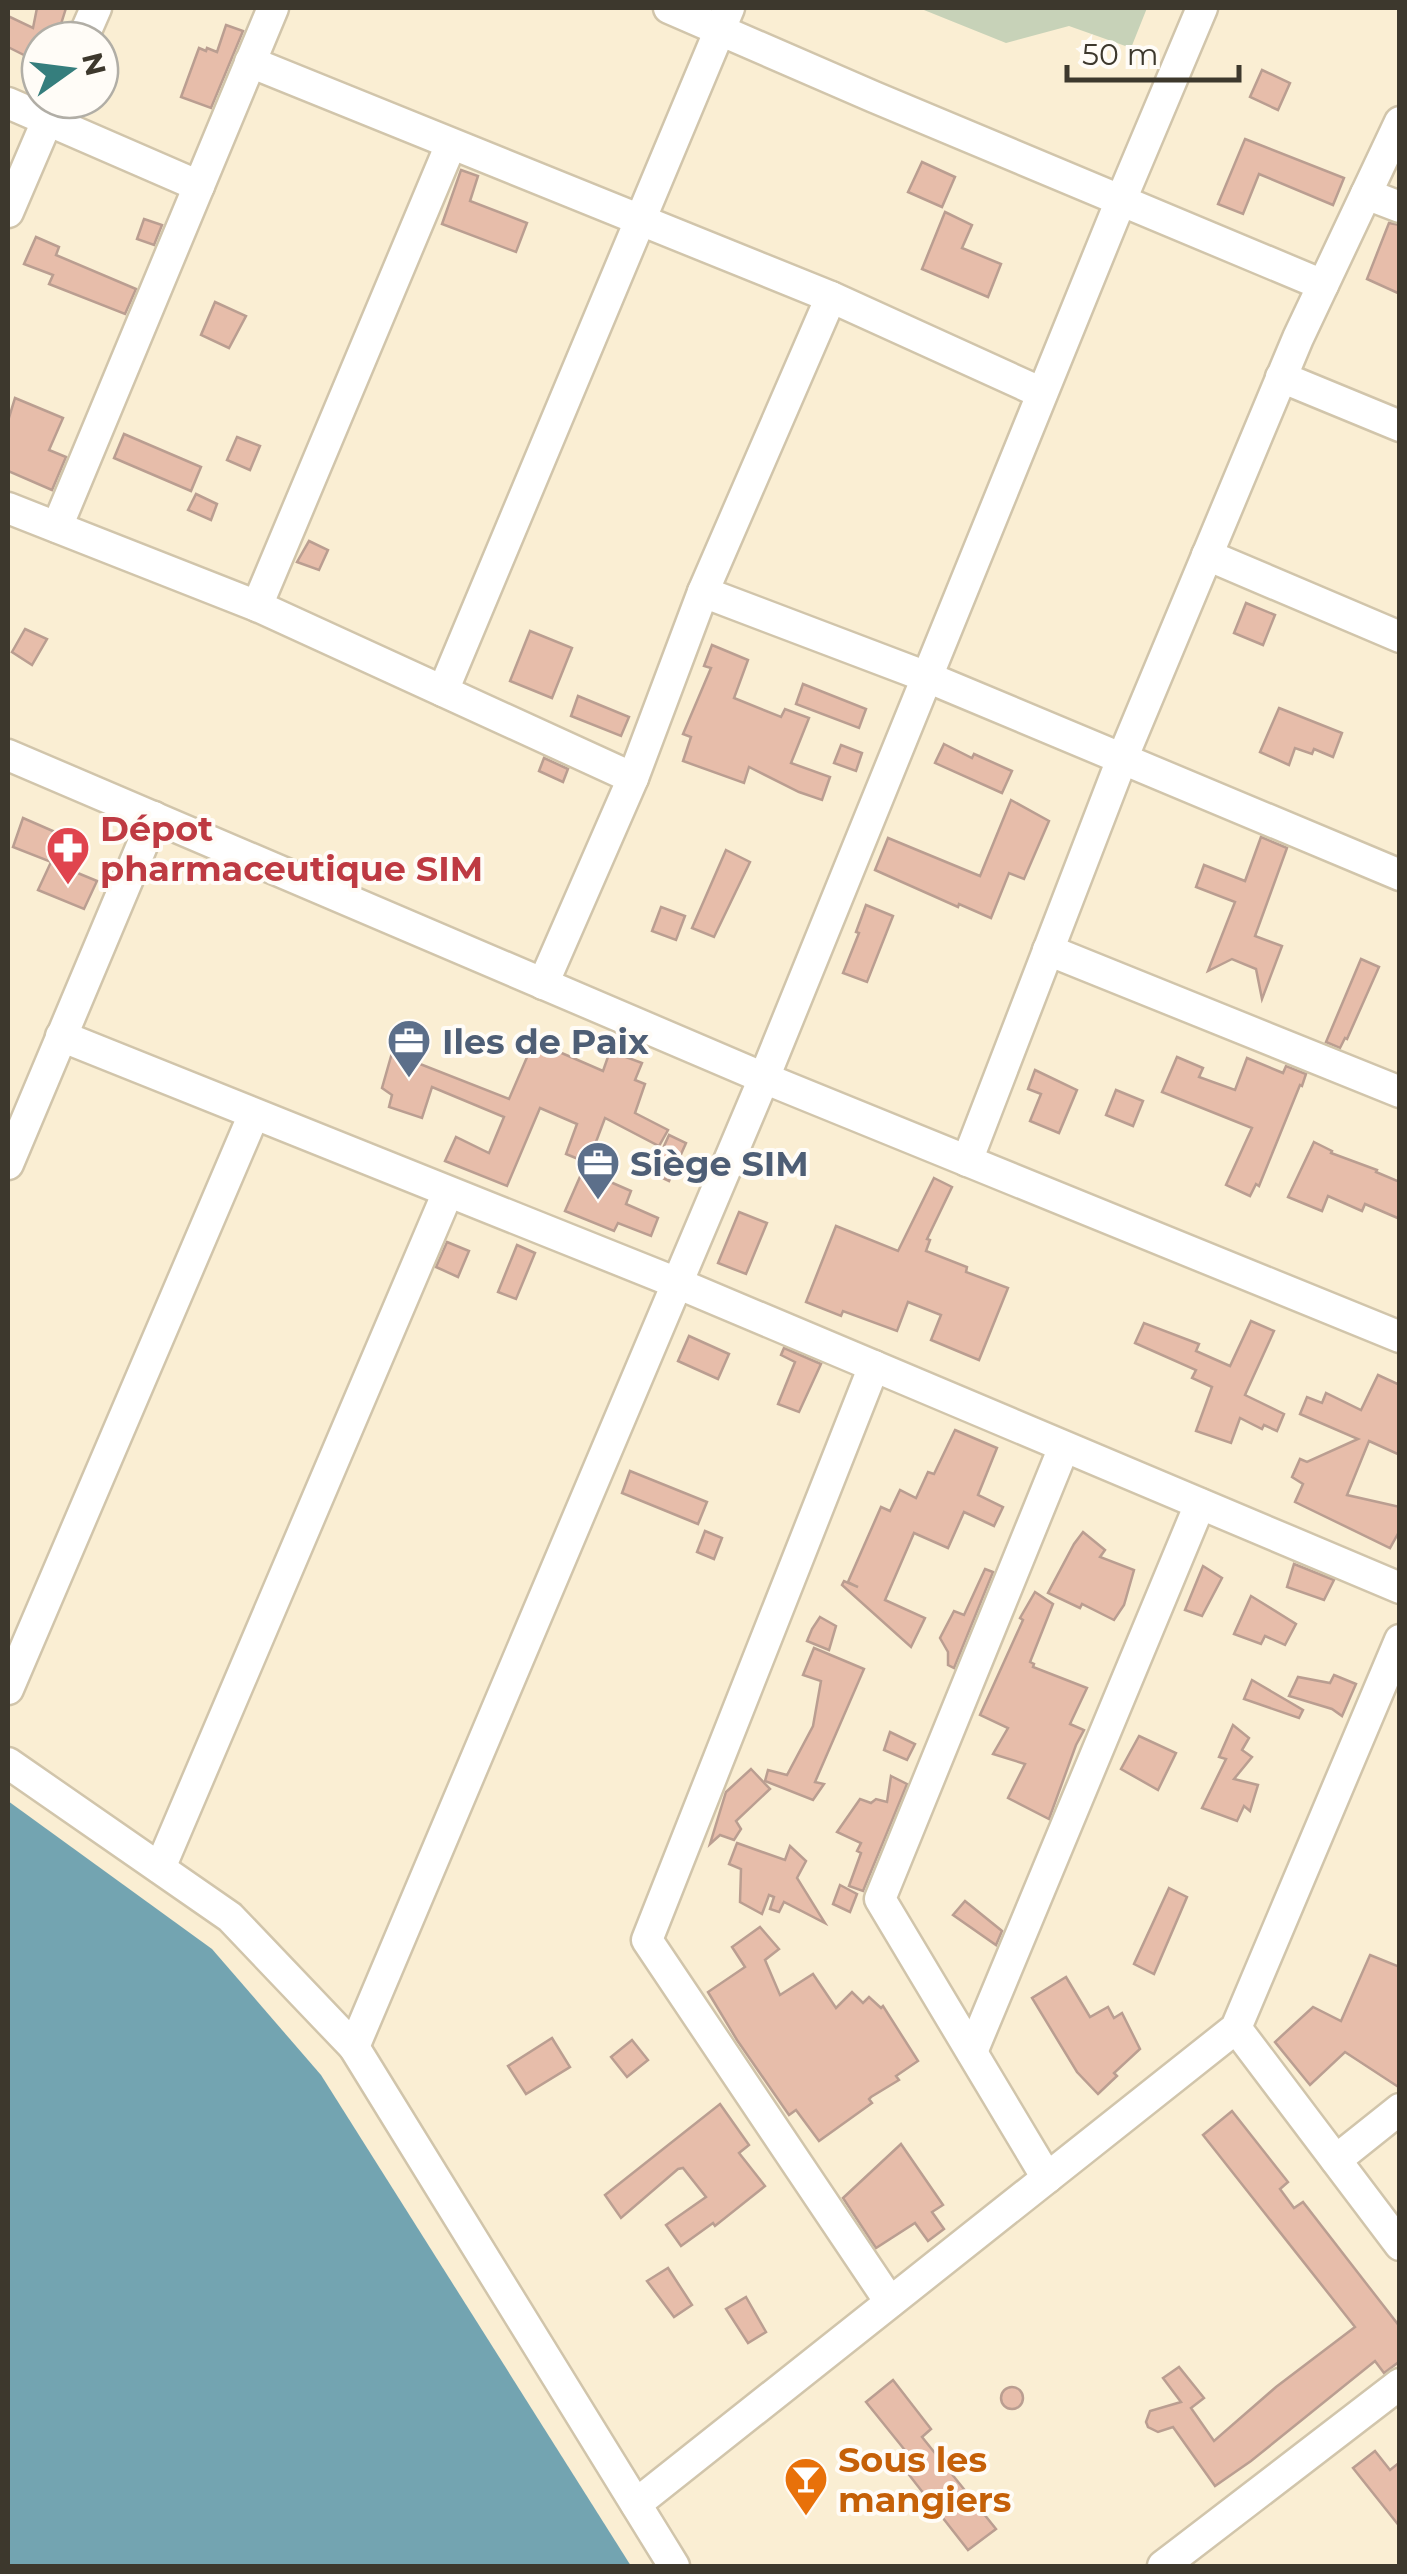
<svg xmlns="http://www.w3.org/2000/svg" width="1407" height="2574" viewBox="0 0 1407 2574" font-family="Montserrat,sans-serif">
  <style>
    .green { fill: #c7d2b8 }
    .water { fill: #73a4b1 }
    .building { fill: #e7bdaa; stroke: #ba9e91; stroke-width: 2.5 }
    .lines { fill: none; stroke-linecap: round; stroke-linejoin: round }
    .minor-casing { stroke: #d1c5ab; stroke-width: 35 }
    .minor { stroke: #fff; stroke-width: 30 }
    .labels { text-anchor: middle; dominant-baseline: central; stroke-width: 8; stroke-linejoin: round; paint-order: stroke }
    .health-label { font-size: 35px; font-weight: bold; fill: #be3a42; stroke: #fffcf7; text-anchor: start }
    .service-label { font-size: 35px; font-weight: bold; fill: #4e5e75; stroke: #fffcf7; text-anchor: start }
    .food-label { font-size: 35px; font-weight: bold; fill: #c56008; stroke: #fffcf7; text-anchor: start }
  </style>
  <rect width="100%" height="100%" fill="#faeed3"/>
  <polygon class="green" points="919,8 1147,8 1131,48 1069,26 1006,43"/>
  <polygon class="water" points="8,1801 212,1949 321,2075 631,2566 8,2566"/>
  <g class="building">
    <polygon points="37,8 66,8 56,40 40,40 40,63 8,47 8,16 33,28"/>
    <polygon points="226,25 243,31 211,108 181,97 199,48 206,51 207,48 217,52"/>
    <polygon points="1262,70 1290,83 1278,110 1250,97"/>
    <polygon points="1245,139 1344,178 1333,205 1259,174 1243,214 1218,204"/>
    <polygon points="922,162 955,177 942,207 908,192"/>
    <polygon points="461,170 478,176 470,201 527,223 516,252 442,224"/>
    <polygon points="945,212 972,225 962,248 1001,264 988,297 922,269"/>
    <polygon points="144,219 162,225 154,245 137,239"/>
    <polygon points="1389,223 1400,225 1400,294 1367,279"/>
    <polygon points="36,237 59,247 56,255 136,289 125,314 49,284 53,275 24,264"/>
    <polygon points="215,302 246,316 229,348 201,335"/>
    <polygon points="15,398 63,418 49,450 66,457 52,490 8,471 8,421"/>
    <polygon points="124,434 201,467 191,491 114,458"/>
    <polygon points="237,437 260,446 250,470 227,460"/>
    <polygon points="196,494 217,504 211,520 188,510"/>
    <polygon points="309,541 328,550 319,570 297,562"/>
    <polygon points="1246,603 1275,615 1263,645 1234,633"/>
    <polygon points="25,629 47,639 32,665 12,652"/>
    <polygon points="530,631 572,648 552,698 510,681"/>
    <polygon points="712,645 748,660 734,698 781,717 785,709 809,718 791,763 830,777 822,800 799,792 749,767 744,783 683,761 691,737 683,734 711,668 704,666"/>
    <polygon points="803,684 866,709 859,728 796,704"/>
    <polygon points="578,696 629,717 621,736 571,716"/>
    <polygon points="1279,708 1342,733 1333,757 1314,749 1312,754 1295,748 1289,765 1260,752"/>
    <polygon points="944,744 972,758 974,754 1012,771 1002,793 935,763"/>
    <polygon points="841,745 862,753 856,771 834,763"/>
    <polygon points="544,758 568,769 563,782 539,771"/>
    <polygon points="1011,800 1049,821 1024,879 1009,873 991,918 959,904 958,907 875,870 888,838 980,876"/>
    <polygon points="23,818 62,835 51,862 13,847"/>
    <polygon points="1261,837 1287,848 1255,936 1282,946 1262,999 1256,969 1232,959 1208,971 1235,902 1196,887 1204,865 1245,881"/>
    <polygon points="726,850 750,862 714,937 692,928"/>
    <polygon points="51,862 97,881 84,909 38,890"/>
    <polygon points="866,905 893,916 867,982 843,973 859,933 856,932"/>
    <polygon points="661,907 685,916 676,940 652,931"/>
    <polygon points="1361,959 1379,967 1347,1039 1345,1038 1340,1048 1326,1042"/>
    <polygon points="534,1041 603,1071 610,1051 642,1063 635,1080 645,1084 635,1113 668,1130 659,1146 605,1118 588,1163 566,1154 577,1124 540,1108 507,1186 445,1161 456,1137 489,1153 504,1117 432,1087 422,1118 389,1107 392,1095 382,1088 392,1053 509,1099"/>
    <polygon points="1177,1057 1203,1068 1199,1077 1235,1090 1247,1058 1283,1073 1286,1066 1306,1074 1302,1086 1300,1085 1259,1186 1256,1184 1250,1196 1226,1185 1252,1128 1162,1092"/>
    <polygon points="1035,1070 1077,1090 1059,1133 1030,1121 1041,1094 1028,1089"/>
    <polygon points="1116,1090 1143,1101 1133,1126 1106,1115"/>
    <polygon points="669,1135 686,1143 669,1181 652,1173"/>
    <polygon points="1314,1142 1332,1151 1331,1153 1377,1170 1376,1172 1400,1182 1400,1219 1365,1204 1362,1211 1328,1196 1322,1211 1288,1197"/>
    <polygon points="583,1170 631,1191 626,1204 658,1218 651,1236 618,1223 614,1231 565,1211"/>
    <polygon points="934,1178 952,1187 927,1239 930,1240 926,1251 967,1267 966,1272 1008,1288 979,1360 931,1340 941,1315 908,1302 897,1331 843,1311 841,1316 806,1302 836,1226 898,1251"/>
    <polygon points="739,1212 767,1223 746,1274 718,1263"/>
    <polygon points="447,1242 469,1251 458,1277 436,1267"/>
    <polygon points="517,1245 535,1253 516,1299 498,1292"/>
    <polygon points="1251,1321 1274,1331 1245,1395 1284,1414 1277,1431 1264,1425 1262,1429 1240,1418 1231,1443 1196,1431 1212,1387 1192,1378 1196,1370 1135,1343 1144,1323 1199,1344 1196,1351 1230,1366"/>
    <polygon points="689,1336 729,1354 718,1379 678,1361"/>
    <polygon points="784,1348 821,1364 799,1412 778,1404 795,1362 781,1355"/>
    <polygon points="1378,1375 1400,1385 1400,1455 1369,1441 1347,1495 1400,1507 1400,1530 1390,1548 1295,1502 1303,1484 1292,1477 1300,1459 1307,1462 1358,1439 1300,1414 1307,1397 1322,1403 1326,1393 1361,1410"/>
    <polygon points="955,1430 997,1448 978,1495 1003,1507 994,1526 964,1512 948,1548 914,1533 885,1600 925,1618 911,1647 842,1585 844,1581 858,1587 848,1582 881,1507 890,1511 900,1490 916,1498 928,1472 934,1474"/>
    <polygon points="630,1471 707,1502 698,1524 622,1493"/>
    <polygon points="705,1531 722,1538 714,1559 697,1552"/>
    <polygon points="1083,1532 1105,1550 1100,1557 1134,1570 1124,1605 1114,1620 1082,1604 1080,1608 1048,1593 1074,1544"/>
    <polygon points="1294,1564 1334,1580 1324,1600 1287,1587"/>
    <polygon points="1203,1566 1222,1578 1202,1616 1185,1610"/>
    <polygon points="985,1569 993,1572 954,1668 948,1665 948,1652 940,1638 954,1611 964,1615"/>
    <polygon points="1035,1592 1053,1604 1030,1662 1034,1664 1033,1667 1087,1688 1070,1724 1084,1730 1076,1745 1049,1819 1008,1798 1025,1764 993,1754 1008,1728 980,1715 1023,1620 1020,1618"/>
    <polygon points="1251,1596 1296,1624 1285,1645 1265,1636 1261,1644 1234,1634"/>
    <polygon points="820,1617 836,1626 829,1650 807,1641 812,1629"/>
    <polygon points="814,1648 864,1669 815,1782 824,1784 813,1800 765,1781 768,1770 787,1775 813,1726 821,1681 803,1675"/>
    <polygon points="1334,1675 1356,1684 1342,1716 1332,1709 1289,1696 1298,1677 1330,1683"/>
    <polygon points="1252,1680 1303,1710 1299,1718 1244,1699"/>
    <polygon points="1233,1725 1249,1738 1242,1750 1252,1757 1234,1779 1258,1785 1250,1811 1244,1806 1237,1821 1202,1808 1226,1759 1219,1757"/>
    <polygon points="890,1732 915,1744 907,1760 884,1750"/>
    <polygon points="1139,1736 1176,1753 1158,1790 1121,1769"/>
    <polygon points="751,1769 770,1789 736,1821 741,1829 734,1840 720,1835 710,1844 726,1792"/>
    <polygon points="891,1776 907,1784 863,1891 849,1886 861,1853 857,1851 861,1843 837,1832 860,1799 871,1803 876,1799 887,1802"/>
    <polygon points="737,1843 785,1860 790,1846 806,1861 797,1878 825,1923 784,1902 779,1912 770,1909 774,1897 769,1895 762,1914 740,1902 741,1869 729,1864"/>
    <polygon points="840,1885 857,1894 850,1912 833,1904"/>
    <polygon points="1169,1888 1187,1897 1154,1974 1134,1964"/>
    <polygon points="965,1901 1002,1931 996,1945 953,1915"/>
    <polygon points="760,1927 779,1949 765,1960 780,1995 813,1974 836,2008 852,1992 863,2003 869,1997 881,2008 883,2006 918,2061 896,2076 899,2080 871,2097 869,2099 872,2103 819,2141 796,2110 789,2115 737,2040 708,1992 745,1967 732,1947"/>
    <polygon points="1370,1955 1400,1967 1400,2088 1345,2052 1310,2085 1275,2042 1313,2007 1341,2021"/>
    <polygon points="1066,1977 1090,2017 1108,2007 1114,2018 1122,2013 1140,2049 1114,2073 1117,2076 1098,2094 1077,2072 1032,1998"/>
    <polygon points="552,2038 570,2067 526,2094 508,2066"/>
    <polygon points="632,2040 648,2060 627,2077 611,2057"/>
    <polygon points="720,2104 749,2145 739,2153 765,2186 715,2226 713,2223 681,2246 666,2225 706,2197 683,2168 678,2169 621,2218 605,2195"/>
    <polygon points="1232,2111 1288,2182 1280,2189 1294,2208 1303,2202 1400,2327 1400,2361 1384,2373 1375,2361 1251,2461 1215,2486 1173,2427 1158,2432 1148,2427 1146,2422 1150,2411 1181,2402 1163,2378 1179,2367 1204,2398 1191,2408 1214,2441 1276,2387 1355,2327 1203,2135"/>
    <polygon points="901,2144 943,2205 932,2212 944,2229 928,2241 915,2223 876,2248 843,2198"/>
    <polygon points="668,2268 692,2305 674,2317 647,2281"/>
    <polygon points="746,2297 766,2332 748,2343 726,2309"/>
    <polygon points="893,2380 931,2429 922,2437 996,2529 968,2550 895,2457 904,2449 866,2402"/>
    <circle cx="1012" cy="2398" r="11"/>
    <polygon points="1375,2451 1390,2470 1400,2462 1400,2527 1353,2468"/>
  </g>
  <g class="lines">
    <defs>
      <g id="minor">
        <polyline points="669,8 874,97 1323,285"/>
        <polyline points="82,40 96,8"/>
        <polyline points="250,62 831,297 1042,393"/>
        <polyline points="8,103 199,186"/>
        <polyline points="1366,194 1400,207"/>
        <polyline points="8,212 56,100"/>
        <polyline points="1281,377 1400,426"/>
        <polyline points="8,508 257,606 633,778"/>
        <polyline points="57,527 273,8"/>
        <polyline points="1207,555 1400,637"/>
        <polyline points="703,592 927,677 1400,875"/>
        <polyline points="257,606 451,144"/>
        <polyline points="443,691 729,8"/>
        <polyline points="8,755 764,1078 1400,1337"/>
        <polyline points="1048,950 1400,1092"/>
        <polyline points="543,984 633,778 703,592 831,297"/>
        <polyline points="61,1036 677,1283 1400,1588"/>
        <polyline points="967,1161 1122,759 1298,338 1400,122"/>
        <polyline points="8,1164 154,817"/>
        <polyline points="874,1366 647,1940 890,2302"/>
        <polyline points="8,1689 254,1114"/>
        <polyline points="8,1763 230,1917 354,2047 674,2566"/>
        <polyline points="160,1868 448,1192"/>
        <polyline points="1236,2028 1400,2245"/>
        <polyline points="354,2047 764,1078 1121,200 1202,8"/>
        <polyline points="972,2052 1200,1504"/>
        <polyline points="1336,2160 1400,2109"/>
        <polyline points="1047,2178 880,1899 1064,1447"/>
        <polyline points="636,2504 1236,2028 1400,1640"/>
        <polyline points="1163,2566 1400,2384"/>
      </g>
    </defs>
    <use href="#minor" class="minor-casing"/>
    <use href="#minor" class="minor"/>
  </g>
  <defs>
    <symbol id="pharmacy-pin" viewBox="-11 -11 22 30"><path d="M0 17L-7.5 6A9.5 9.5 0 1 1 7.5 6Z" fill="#e0444e" stroke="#fffcf7"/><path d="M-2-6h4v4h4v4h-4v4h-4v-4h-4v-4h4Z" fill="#fff"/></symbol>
    <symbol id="office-pin" viewBox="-11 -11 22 30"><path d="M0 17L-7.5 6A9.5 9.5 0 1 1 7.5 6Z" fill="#5c6f8a" stroke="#fffcf7"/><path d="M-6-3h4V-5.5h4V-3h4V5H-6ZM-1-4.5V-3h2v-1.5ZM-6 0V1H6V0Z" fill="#fff"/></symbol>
    <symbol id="bar-pin" viewBox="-11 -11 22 30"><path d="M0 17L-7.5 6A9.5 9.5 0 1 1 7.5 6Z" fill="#e8710a" stroke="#fffcf7"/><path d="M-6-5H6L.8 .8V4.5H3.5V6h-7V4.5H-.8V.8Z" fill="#fff"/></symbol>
  </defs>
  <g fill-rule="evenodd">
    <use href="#pharmacy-pin" x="43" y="823" width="50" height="68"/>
    <use href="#office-pin" x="384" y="1016" width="50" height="68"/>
    <use href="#office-pin" x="573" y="1138" width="50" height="68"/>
    <use href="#bar-pin" x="781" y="2454" width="50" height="68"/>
  </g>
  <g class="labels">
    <g class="health-label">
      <text x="100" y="828">Dépot<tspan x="100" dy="40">pharmaceutique SIM</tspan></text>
    </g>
    <g class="service-label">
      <text x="442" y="1041">Iles de Paix</text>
      <text x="630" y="1163">Siège SIM</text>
    </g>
    <g class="food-label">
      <text x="838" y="2459">Sous les<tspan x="838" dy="40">mangiers</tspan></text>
    </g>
  </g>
  <rect width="1407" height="2574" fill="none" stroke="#3d382d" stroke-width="20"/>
  <g transform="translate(70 70) rotate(76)"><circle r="48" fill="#fffcf7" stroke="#b1aea6" stroke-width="2.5"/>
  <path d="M0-8L18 38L0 25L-18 38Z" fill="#357e7d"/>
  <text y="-15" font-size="28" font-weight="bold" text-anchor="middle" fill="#3d382d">N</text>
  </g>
  <path d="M1067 65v15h172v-15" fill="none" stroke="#3d382d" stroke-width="5"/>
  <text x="1082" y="65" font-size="30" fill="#3d382d" stroke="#fffcf7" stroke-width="8" paint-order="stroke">50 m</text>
</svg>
